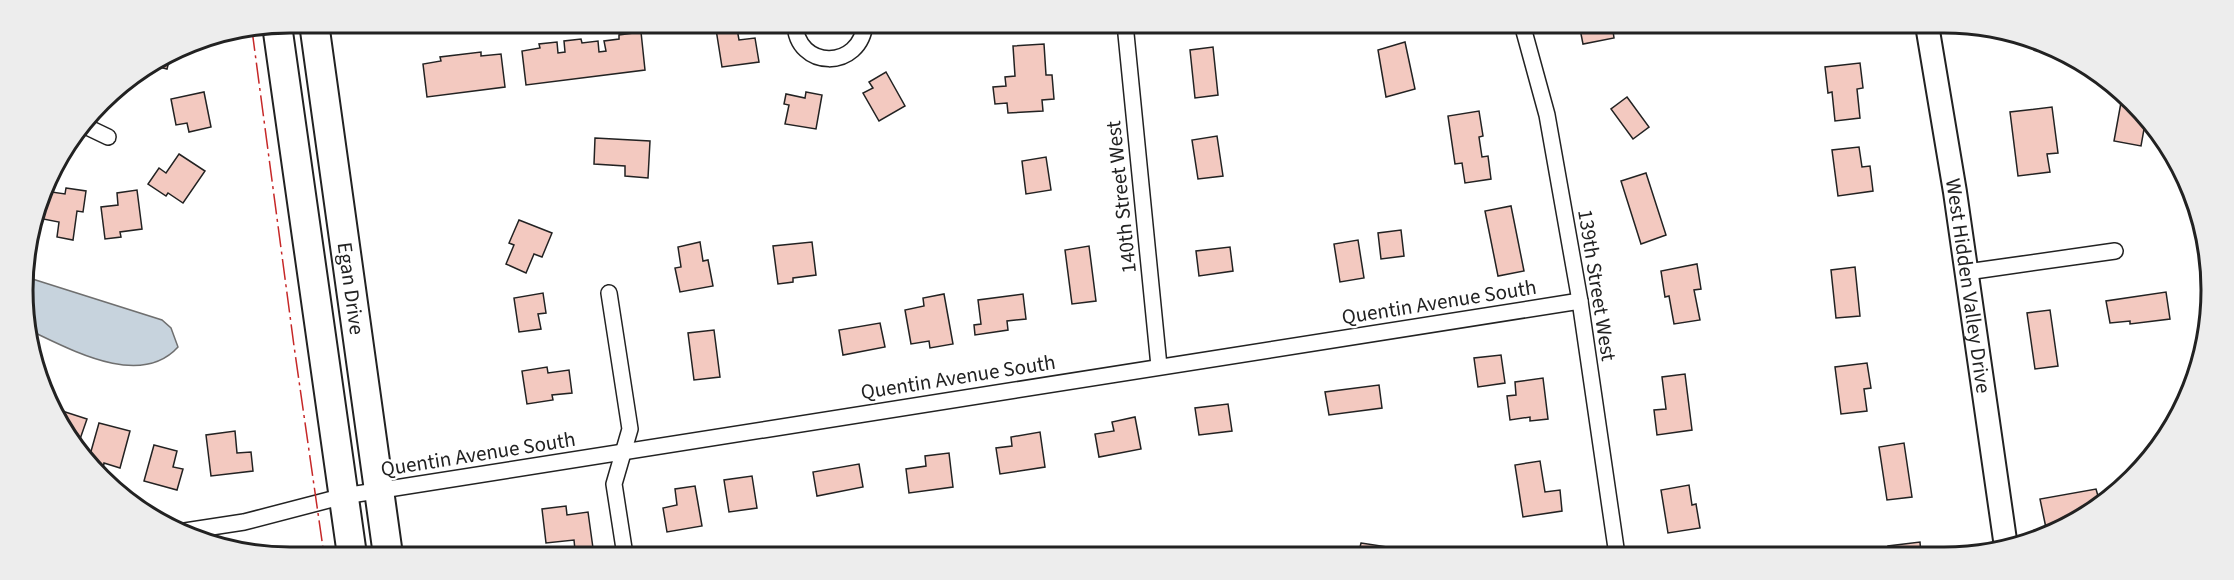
<svg xmlns="http://www.w3.org/2000/svg" width="2234" height="580" viewBox="0 0 2234 580" font-family="'Source Sans 3',sans-serif">
  <style>
    .water { fill: #c7d3dd; stroke: #6f6f6f; stroke-width: 1.5 }
    .building { fill: #f3c9c0; stroke: #222; stroke-width: 1.5 }
    .lines { fill: none; stroke-linecap: round; stroke-linejoin: round }
    .street-casing { stroke: #222; stroke-width: 18 }
    .secondary-casing { stroke: #222; stroke-width: 26 }
    .highway-casing { stroke: #222; stroke-width: 32 }
    .street { stroke: #fff; stroke-width: 15 }
    .secondary { stroke: #fff; stroke-width: 22 }
    .highway { stroke: #fff; stroke-width: 28 }
    .power { stroke: #c62828; stroke-width: 1.5; stroke-dasharray: 21 4.5 3 4.5; stroke-linecap: butt }
    .labels { text-anchor: middle; dominant-baseline: central; stroke-width: 4.5; stroke-linejoin: round; paint-order: stroke }
    .street-label { font-size: 21px; fill: #222; stroke: #fff }
    .rim { fill: none; stroke: #222; stroke-width: 3 }
  </style>
  <rect width="100%" height="100%" fill="#fff"/>
  <path class="water" d="M23,276L162,320L171,328L178,347C140,389 70,349 29,330Z"/>
  <g class="building">
    <polygon points="715,23 736,23 739,40 755,38 759,62 722,67"/>
    <polygon points="1579,24 1612,24 1614,38 1583,44"/>
    <polygon points="641,32 645,70 526,85 522,51 540,48 539,44 557,42 558,53 565,52 564,41 581,39 582,43 598,41 599,52 606,51 604,41 619,39 619,35"/>
    <polygon points="1405,42 1415,89 1386,97 1378,50"/>
    <polygon points="1044,44 1046,75 1052,75 1054,99 1042,100 1043,111 1008,113 1007,103 995,104 993,87 1006,86 1005,77 1015,76 1013,46"/>
    <polygon points="1213,47 1218,95 1195,98 1190,50"/>
    <polygon points="481,52 481,56 501,54 505,87 427,97 423,64 441,61 440,57"/>
    <polygon points="171,53 167,69 152,65"/>
    <polygon points="1860,63 1863,88 1857,89 1860,118 1835,121 1832,92 1828,93 1825,67"/>
    <polygon points="886,72 905,106 879,121 863,93 873,88 869,82"/>
    <polygon points="204,92 211,127 189,132 187,123 176,125 171,99"/>
    <polygon points="806,92 822,95 816,129 785,124 789,105 784,104 786,94 805,98"/>
    <polygon points="1627,97 1649,127 1633,139 1611,109"/>
    <polygon points="2122,97 2146,118 2141,146 2114,141"/>
    <polygon points="2052,107 2058,153 2047,154 2050,172 2018,176 2010,112"/>
    <polygon points="1479,111 1483,136 1479,137 1482,157 1488,156 1491,179 1465,183 1462,163 1455,164 1448,116"/>
    <polygon points="1217,136 1223,176 1198,179 1192,140"/>
    <polygon points="595,138 650,141 648,178 625,176 625,166 594,164"/>
    <polygon points="1859,147 1862,167 1870,166 1873,191 1838,196 1832,150"/>
    <polygon points="179,154 205,171 183,203 168,193 166,196 148,184 159,168 166,173"/>
    <polygon points="1046,157 1051,190 1026,194 1022,161"/>
    <polygon points="1646,173 1666,235 1641,244 1621,181"/>
    <polygon points="66,188 86,191 83,212 77,211 73,240 57,237 59,222 38,218 45,191 65,194"/>
    <polygon points="137,190 142,229 120,232 121,237 105,239 101,207 118,205 117,193"/>
    <polygon points="1511,206 1524,271 1498,276 1485,211"/>
    <polygon points="519,220 552,233 542,257 534,254 526,273 506,264 514,245 509,243"/>
    <polygon points="1401,230 1404,256 1381,259 1378,233"/>
    <polygon points="1358,240 1364,278 1340,282 1334,244"/>
    <polygon points="700,242 703,261 708,260 713,286 680,292 675,268 681,267 678,247"/>
    <polygon points="812,242 816,275 793,278 793,282 778,284 773,246"/>
    <polygon points="1089,246 1096,301 1072,304 1065,250"/>
    <polygon points="1230,247 1233,271 1199,276 1196,251"/>
    <polygon points="1697,264 1701,289 1694,290 1700,320 1674,324 1669,296 1665,297 1661,271"/>
    <polygon points="1855,267 1860,316 1836,318 1831,270"/>
    <polygon points="2166,292 2170,319 2130,324 2130,321 2110,323 2106,301"/>
    <polygon points="543,293 546,313 538,314 541,329 519,332 514,298"/>
    <polygon points="944,294 953,344 930,348 929,341 911,344 905,310 924,306 923,298"/>
    <polygon points="1023,294 1026,319 1007,321 1008,330 975,335 974,325 981,324 978,300"/>
    <polygon points="2050,310 2058,366 2035,369 2027,313"/>
    <polygon points="880,323 885,347 843,355 839,330"/>
    <polygon points="714,330 720,377 694,380 688,333"/>
    <polygon points="1501,355 1505,383 1478,387 1474,358"/>
    <polygon points="1867,363 1871,388 1864,389 1867,411 1841,414 1835,367"/>
    <polygon points="547,367 548,373 569,370 572,393 552,395 553,400 527,404 522,371"/>
    <polygon points="1685,374 1692,430 1657,435 1654,410 1666,409 1662,377"/>
    <polygon points="1543,378 1548,419 1530,421 1530,417 1510,420 1507,396 1516,395 1515,382"/>
    <polygon points="1379,385 1382,408 1329,415 1325,392"/>
    <polygon points="1228,404 1232,431 1199,435 1195,408"/>
    <polygon points="56,409 87,419 79,442 71,439"/>
    <polygon points="1135,417 1141,449 1099,457 1095,434 1114,431 1112,422"/>
    <polygon points="99,423 130,431 120,468 104,463 103,469 93,466 88,462"/>
    <polygon points="235,431 237,453 251,452 253,471 211,476 206,435"/>
    <polygon points="1040,432 1045,467 1000,474 996,448 1012,446 1011,437"/>
    <polygon points="1904,443 1912,497 1887,500 1879,447"/>
    <polygon points="154,445 177,451 173,467 183,469 177,490 144,481"/>
    <polygon points="949,453 953,487 909,493 906,469 926,466 925,456"/>
    <polygon points="1540,461 1545,492 1560,490 1562,511 1523,517 1515,465"/>
    <polygon points="859,464 863,487 817,496 813,472"/>
    <polygon points="752,476 757,508 729,512 724,480"/>
    <polygon points="1689,485 1692,505 1696,504 1700,528 1668,533 1661,490"/>
    <polygon points="695,486 702,526 667,532 663,508 677,505 675,489"/>
    <polygon points="2096,489 2100,503 2073,522 2046,528 2040,499"/>
    <polygon points="566,506 567,515 588,512 593,548 575,550 574,540 546,543 542,509"/>
    <polygon points="1920,542 1921,555 1889,555 1888,546"/>
    <polygon points="1361,543 1388,547 1386,555 1358,555"/>
  </g>
  <g class="lines">
    <defs>
      <g id="street">
        <path d="M795,23C796,70 861,71 865,23"/>
        <polyline points="1125,24 1159,366"/>
        <polyline points="1522,24 1547,115 1580,301 1617,555"/>
        <polyline points="85,126 108,137"/>
        <polyline points="1967,272 2115,251"/>
        <polyline points="609,293 630,429 614,484 625,555"/>
        <polyline points="185,531 244,522 344,496 1580,301"/>
      </g>
      <g id="secondary">
        <path id="s1" d="M1927,25L1955,192L2006,547"/>
      </g>
      <g id="highway">
        <path id="s2" d="M314,23L388,555"/>
        <polyline points="277,25 352,555"/>
      </g>
    </defs>
    <use href="#street" class="street-casing"/>
    <use href="#secondary" class="secondary-casing"/>
    <use href="#highway" class="highway-casing"/>
    <use href="#street" class="street"/>
    <use href="#secondary" class="secondary"/>
    <use href="#highway" class="highway"/>
    <polyline class="power" points="252,30 294,346 324,555"/>
  </g>
  <g class="labels">
    <g class="street-label">
      <text transform="translate(1121 197) rotate(-96)">140th Street West</text>
      <text transform="translate(1597 285) rotate(81)">139th Street West</text>
      <text stroke="none"><textPath href="#s1" startOffset="264">West Hidden Valley Drive</textPath></text>
      <text stroke="none"><textPath href="#s2" startOffset="268">Egan Drive</textPath></text>
      <text transform="translate(1439 302) rotate(-9)">Quentin Avenue South</text>
      <text transform="translate(958 377) rotate(-9)">Quentin Avenue South</text>
      <text transform="translate(478 454) rotate(-9)">Quentin Avenue South</text>
    </g>
  </g>
  <path d="M0 0H2234V580H0ZM290 33H1944A257 257 0 0 1 2201 290V290A257 257 0 0 1 1944 547H290A257 257 0 0 1 33 290V290A257 257 0 0 1 290 33Z" fill="#ededed" fill-rule="evenodd"/>
  <path class="rim" d="M290 33H1944A257 257 0 0 1 2201 290V290A257 257 0 0 1 1944 547H290A257 257 0 0 1 33 290V290A257 257 0 0 1 290 33Z"/>
</svg>
